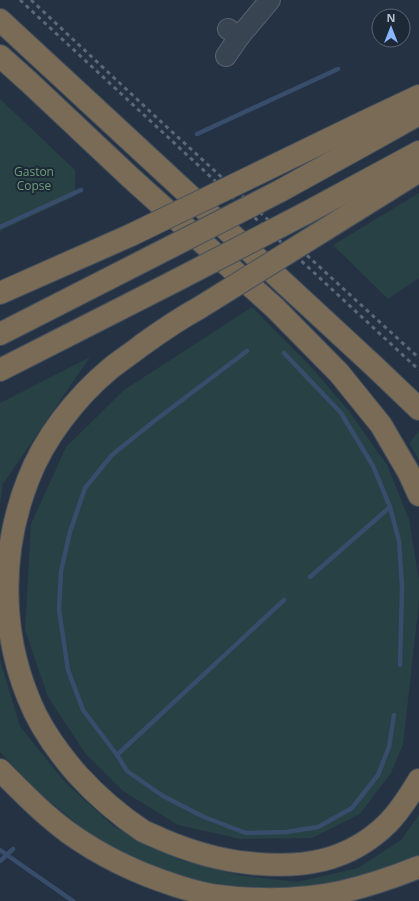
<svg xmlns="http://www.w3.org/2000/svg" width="419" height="901" viewBox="0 0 419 901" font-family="'Open Sans',sans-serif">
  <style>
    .green { fill: #274144 }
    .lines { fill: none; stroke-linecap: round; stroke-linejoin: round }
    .stream { stroke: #374d6b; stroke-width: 4.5 }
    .minor-casing { stroke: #576270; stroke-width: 22 }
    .highway-casing { stroke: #444f5d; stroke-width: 24 }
    .minor { stroke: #394453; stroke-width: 20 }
    .highway { stroke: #796b56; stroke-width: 22 }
    .rail { stroke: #5b687a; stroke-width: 3; stroke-dasharray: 4 4; stroke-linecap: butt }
    .highway-bridge-casing { stroke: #444f5d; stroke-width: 24; stroke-linecap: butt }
    .highway-bridge { stroke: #796b56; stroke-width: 22 }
    .labels { text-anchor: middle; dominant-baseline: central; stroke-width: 4; stroke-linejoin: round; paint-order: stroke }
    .park-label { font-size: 12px; fill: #6c9f78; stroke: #1e2938 }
  </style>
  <rect width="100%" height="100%" fill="#253243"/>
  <g class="green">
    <polygon points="0,99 75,170 75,196 0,231"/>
    <polygon points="419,193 419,278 388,299 333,245"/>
    <polygon points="252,307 312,368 349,411 387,465 409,519 419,580 419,602 403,745 391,773 360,814 312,838 240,839 178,825 123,791 85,753 48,697 25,630 31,524 66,447 124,390"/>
    <polygon points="90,357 3,484 0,504 0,403"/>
    <polygon points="419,431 419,460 409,443"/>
    <polygon points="0,660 20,726 63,780 113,826 180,860 238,875 297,882 358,868 401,840 419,815 419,857 375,875 318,886 248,890 190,879 128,858 99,842 36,790 0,752"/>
  </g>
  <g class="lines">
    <g class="stream">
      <polyline points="197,134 338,69"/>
      <polyline points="0,227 81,190"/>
      <polyline points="247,351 153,422 112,455 85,488 70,532 61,571 59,610 68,670 83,710 117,755 127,771 163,796 204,817 246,833 286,832 318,827 352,808 378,775 389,747 394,715"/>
      <polyline points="284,353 341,413 373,466 390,507 399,541 402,587 400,665"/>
      <polyline points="310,577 390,507"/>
      <polyline points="117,755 284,600"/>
      <polyline points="0,850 7,855 73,901"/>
      <polyline points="0,861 13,849"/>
    </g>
    <defs>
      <g id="minor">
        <polyline points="228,29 239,37 270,0"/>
        <polyline points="226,56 239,37"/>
      </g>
      <g id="highway">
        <polyline points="0,20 375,367 419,409"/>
        <polyline points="0,56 29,82 131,178 275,308 339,373 381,425 409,473 419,495"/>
        <polyline points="259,173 364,122 419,96"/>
        <polyline points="280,191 376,138 419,114"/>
        <polyline points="306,213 419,152"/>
        <polyline points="326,229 419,171"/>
        <polyline points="0,293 131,235"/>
        <path d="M199,308C179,319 160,332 142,345C132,353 121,360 111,368C76,397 44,438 28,480C1,549 0,628 28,697C39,726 57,751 77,774C97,796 119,815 143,831C149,834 155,836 161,839C189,851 218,860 249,863C301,869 349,862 388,823C400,811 410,795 419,780"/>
        <polyline points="0,334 151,257"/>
        <polyline points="0,370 175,281"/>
        <path d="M0,770C22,792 44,815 69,833C101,856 137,873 174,885C187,889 199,893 212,895C255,901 299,901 341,892C368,886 394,877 419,867"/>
      </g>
    </defs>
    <use href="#minor" class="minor-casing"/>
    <use href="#highway" class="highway-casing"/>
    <use href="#minor" class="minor"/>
    <use href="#highway" class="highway"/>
    <g class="rail">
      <polyline points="20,0 419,370"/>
      <polyline points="31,0 157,118 419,358"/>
    </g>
    <defs>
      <g id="highway-bridge">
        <polyline points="131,235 259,173"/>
        <polyline points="151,257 280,191"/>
        <polyline points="175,281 306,213"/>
        <polyline points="199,308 326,229"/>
      </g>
    </defs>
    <use href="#highway-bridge" class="highway-bridge-casing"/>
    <use href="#highway-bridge" class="highway-bridge"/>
  </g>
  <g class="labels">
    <g class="park-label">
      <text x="34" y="171">Gaston<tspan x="34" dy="14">Copse</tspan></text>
    </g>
  </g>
  <g transform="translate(391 28)"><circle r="19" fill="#1e2938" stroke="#5b6574"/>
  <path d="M0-3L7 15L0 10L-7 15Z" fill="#8ab6fe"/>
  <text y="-6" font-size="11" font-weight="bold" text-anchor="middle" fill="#b6bfcd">N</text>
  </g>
</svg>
